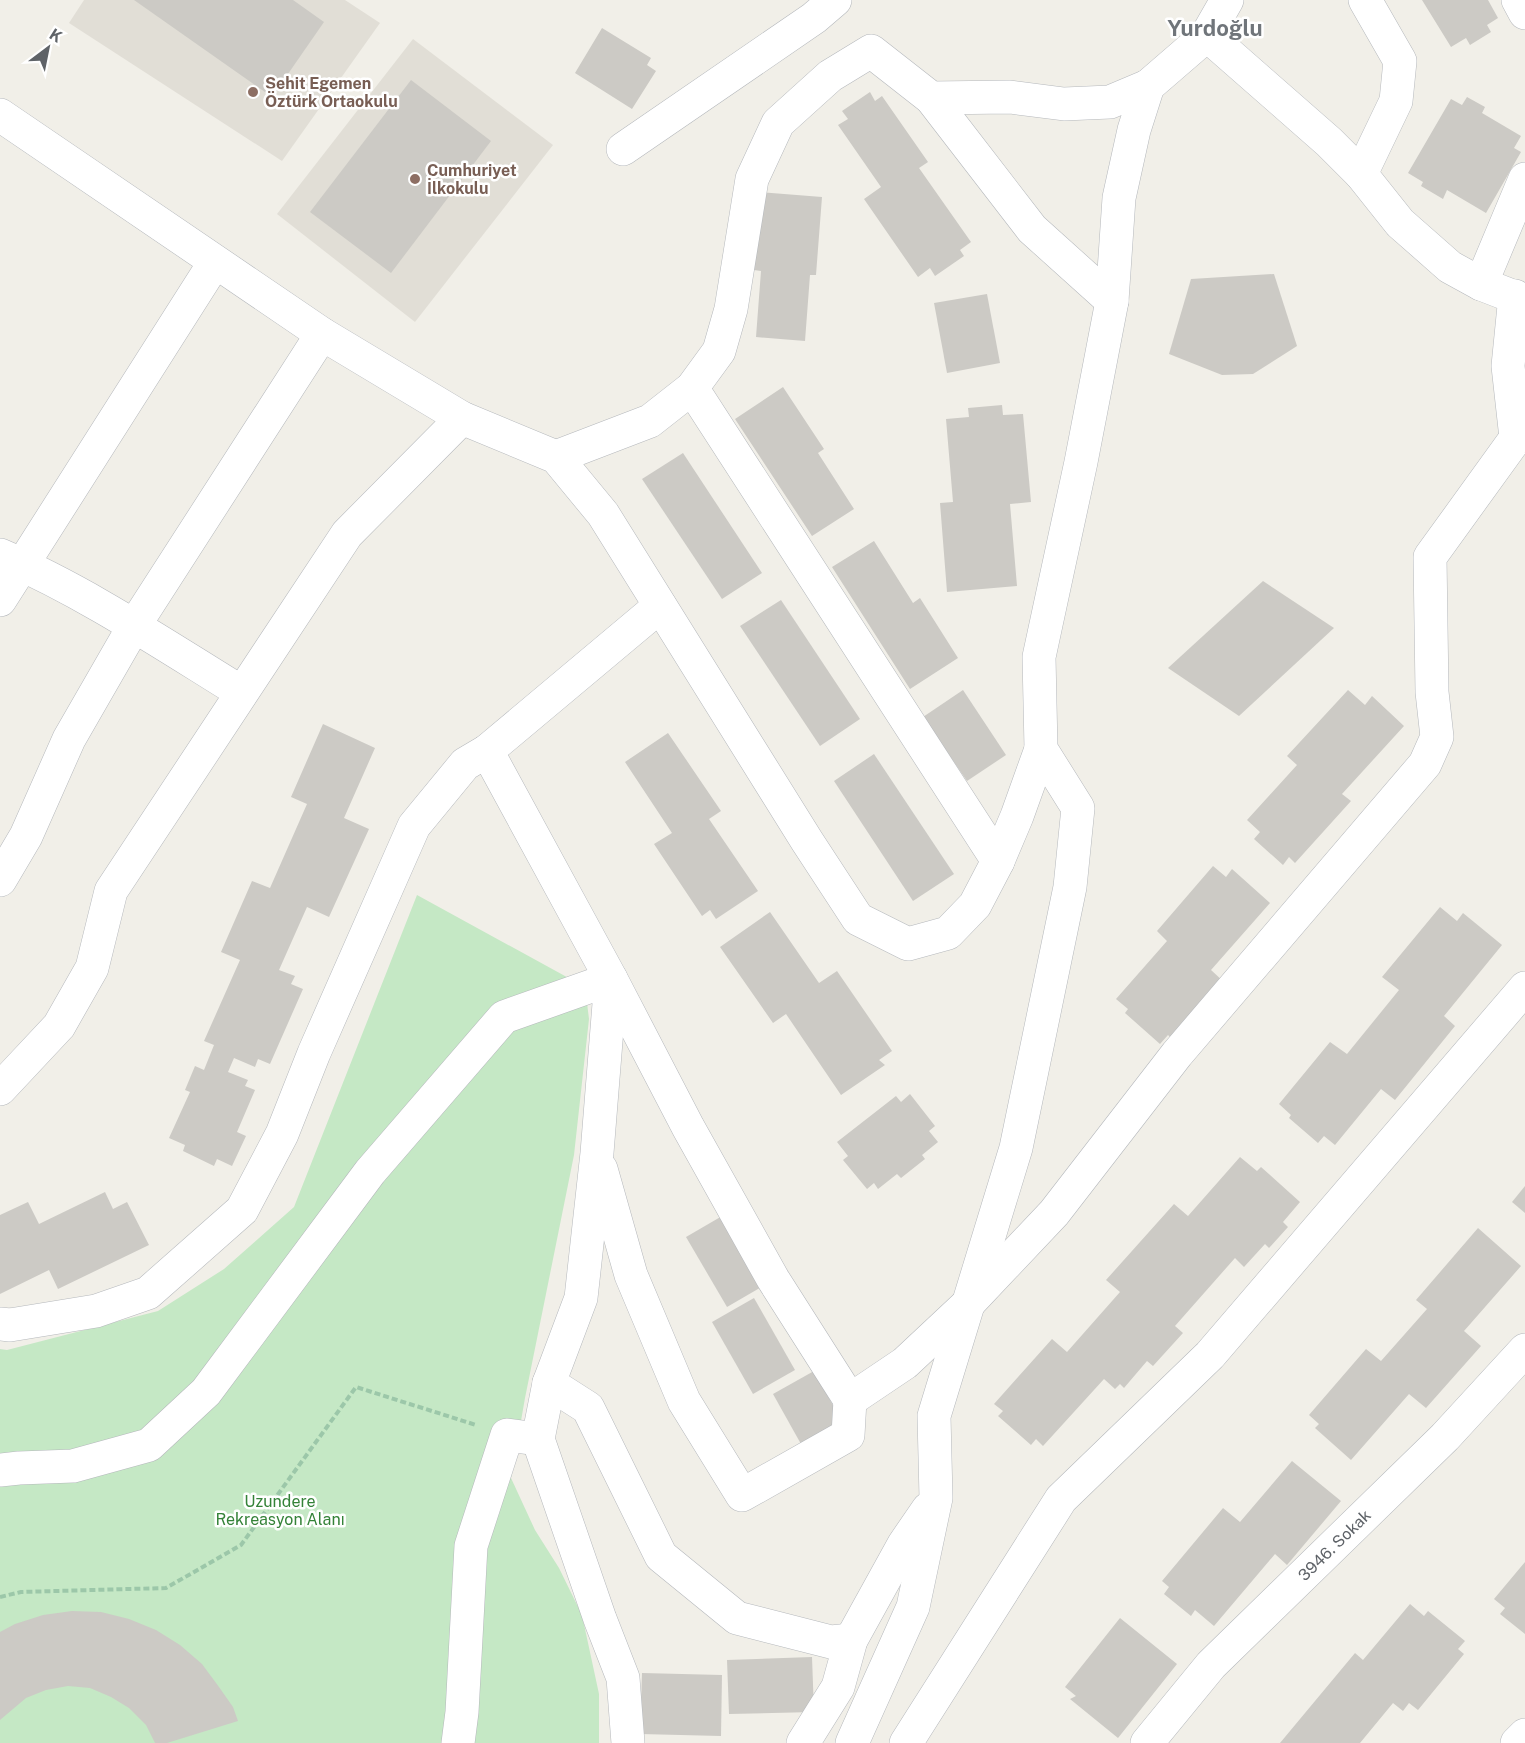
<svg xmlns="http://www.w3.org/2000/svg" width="1525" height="1743" viewBox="0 0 1525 1743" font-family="'Public Sans',sans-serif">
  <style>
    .education { fill: #e1ded6 }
    .green { fill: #c5e8c5 }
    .building { fill: #cccac5 }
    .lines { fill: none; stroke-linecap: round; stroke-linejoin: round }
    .minor-casing { stroke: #b5b8bc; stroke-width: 34 }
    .path { stroke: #9cc7a9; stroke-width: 4; stroke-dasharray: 6 3; stroke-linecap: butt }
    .minor { stroke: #fff; stroke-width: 33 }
    .education-dot { fill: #8d6e63; stroke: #fff; stroke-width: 2 }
    .labels { text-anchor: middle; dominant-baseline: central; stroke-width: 5; stroke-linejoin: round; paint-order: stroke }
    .education-label { font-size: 16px; font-weight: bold; fill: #785e54; stroke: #fff; text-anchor: start }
    .park-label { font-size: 16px; fill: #348238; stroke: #fff }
    .street-label { font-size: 16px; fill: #5f6368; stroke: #fff }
    .district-label { font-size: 22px; font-weight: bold; fill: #70757a; stroke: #fff }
  </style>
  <rect width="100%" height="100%" fill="#f1efe8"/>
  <g class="education">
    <polygon points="84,0 345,0 380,23 282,161 69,23"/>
    <polygon points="413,39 553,145 415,322 277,214"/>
  </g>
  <polygon class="green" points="417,895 585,987 589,1019 574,1155 525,1398 511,1478 535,1530 559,1568 582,1615 599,1694 599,1743 0,1743 0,1349 7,1350 158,1311 224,1269 294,1207"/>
  <g class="building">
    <polygon points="134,0 293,0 324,22 272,97"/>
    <polygon points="1422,0 1488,0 1498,18 1487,25 1491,32 1470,45 1466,38 1451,47"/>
    <polygon points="602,28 651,58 647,65 656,71 632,109 575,73"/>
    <polygon points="411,80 491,141 391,273 310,212"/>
    <polygon points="870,92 875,101 882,96 928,162 919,168 971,242 960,250 964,256 935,276 930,268 918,277 864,199 881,187 838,125 848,119 842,111"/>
    <polygon points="1467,97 1485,107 1482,113 1521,136 1514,148 1521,152 1486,213 1447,190 1443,199 1421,186 1423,182 1408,173 1451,99 1462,105"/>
    <polygon points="760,192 822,197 816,275 810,275 805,341 756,337 761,271 754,270"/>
    <polygon points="1274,274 1297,346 1253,374 1222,375 1169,354 1191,279"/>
    <polygon points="987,294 1000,363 947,373 934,303"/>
    <polygon points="783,387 824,449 818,453 854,509 812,536 735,419"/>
    <polygon points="1002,405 1003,415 1023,414 1031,502 1010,504 1017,586 947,592 940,503 953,502 946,419 969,417 968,408"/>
    <polygon points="683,453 762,573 722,599 642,479"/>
    <polygon points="874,541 913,603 920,598 958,658 910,689 832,567"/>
    <polygon points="1263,581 1334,628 1239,716 1168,668"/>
    <polygon points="781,600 860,719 820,746 740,626"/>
    <polygon points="963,690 1006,755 967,781 923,717"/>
    <polygon points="1348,690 1365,705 1372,696 1404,726 1342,794 1351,801 1295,863 1289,857 1283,865 1254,839 1260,832 1247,820 1297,765 1287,756"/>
    <polygon points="323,724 375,748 344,818 369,829 329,917 307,907 279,970 295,976 291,984 303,989 270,1064 258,1059 255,1067 234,1058 228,1072 248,1080 245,1086 255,1090 237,1132 246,1136 232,1166 217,1159 214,1166 183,1151 185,1145 169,1138 190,1092 185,1090 195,1066 204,1070 214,1045 204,1041 240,960 221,952 252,881 270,888 307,804 291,797"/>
    <polygon points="668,733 721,811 709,819 758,891 716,919 710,910 702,916 654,844 672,833 625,762"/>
    <polygon points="874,754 954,874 913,901 834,781"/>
    <polygon points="1213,866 1226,877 1232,869 1270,903 1211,970 1225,983 1174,1041 1168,1035 1160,1044 1125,1013 1128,1009 1116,999 1167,941 1157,931"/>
    <polygon points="1440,907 1457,921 1463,913 1502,945 1444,1016 1455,1026 1395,1100 1381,1089 1335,1145 1324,1136 1318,1143 1289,1118 1291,1115 1279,1104 1330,1042 1347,1054 1399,990 1382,977"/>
    <polygon points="770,912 819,983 837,971 892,1051 879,1060 885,1065 841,1095 786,1014 773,1023 720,947"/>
    <polygon points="910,1094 935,1126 929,1131 938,1142 922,1155 925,1159 901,1178 897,1174 878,1189 874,1183 867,1189 843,1160 848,1156 837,1142 896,1096 901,1102"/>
    <polygon points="1240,1157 1257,1171 1261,1167 1300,1202 1283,1222 1288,1227 1269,1248 1265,1244 1244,1267 1235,1258 1175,1326 1183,1333 1153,1366 1147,1361 1124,1388 1120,1384 1115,1389 1104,1379 1043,1446 1036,1439 1031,1445 998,1416 1003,1411 994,1404 1052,1339 1067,1352 1120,1292 1106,1280 1174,1204 1188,1216"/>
    <polygon points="1525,1186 1525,1213 1512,1202"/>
    <polygon points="105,1192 113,1209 127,1202 149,1245 58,1289 49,1270 0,1294 0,1215 28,1202 39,1224"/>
    <polygon points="729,1212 770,1282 727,1307 686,1237"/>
    <polygon points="1478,1228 1521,1266 1464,1331 1481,1346 1426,1408 1409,1394 1351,1460 1315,1428 1319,1424 1309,1415 1366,1349 1381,1361 1427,1309 1416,1300"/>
    <polygon points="754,1298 795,1370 753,1394 712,1322"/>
    <polygon points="814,1371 847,1431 806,1453 773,1394"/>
    <polygon points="1292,1461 1341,1501 1287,1565 1275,1554 1214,1626 1195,1610 1191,1616 1164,1594 1169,1587 1162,1581 1223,1508 1240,1522"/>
    <polygon points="1525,1562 1525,1634 1500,1614 1505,1608 1494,1599"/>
    <polygon points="1410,1604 1424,1616 1428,1611 1465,1641 1458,1649 1464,1654 1418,1710 1409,1703 1403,1711 1393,1703 1360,1743 1280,1743 1355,1653 1363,1660"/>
    <polygon points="72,1611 101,1612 129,1619 156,1630 180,1645 202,1664 219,1687 233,1707 238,1721 167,1743 155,1743 146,1725 129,1708 111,1697 90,1688 68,1686 46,1690 26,1698 0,1720 0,1632 15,1624 43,1615"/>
    <polygon points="1120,1618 1177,1664 1118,1738 1070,1699 1076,1696 1065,1687"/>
    <polygon points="812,1657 814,1712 729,1714 727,1660"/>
    <polygon points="642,1673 722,1675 721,1736 640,1734"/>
  </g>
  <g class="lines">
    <defs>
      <g id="minor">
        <polyline points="1518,0 1525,13"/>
        <polyline points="1207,35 1329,142 1361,174 1400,223 1450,267 1481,284 1525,301"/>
        <polyline points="931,98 1032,229 1112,301"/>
        <polyline points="0,115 322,334 462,418 556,457 603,514 807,841 858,919 908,944 948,933 975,905 998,861 1017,816 1041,749"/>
        <polyline points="623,149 814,18 835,0"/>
        <polyline points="1361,174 1396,101 1400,61 1365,0"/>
        <polyline points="1481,284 1525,179"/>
        <polyline points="1515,296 1508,366 1516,438"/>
        <polyline points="692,388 998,861"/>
        <polyline points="556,457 650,421 692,388 719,351 731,309 752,179 778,123 830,76 871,51 931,98 1010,97 1064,104 1110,102 1148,86"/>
        <path d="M0,555C84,591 163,644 241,692"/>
        <polyline points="0,600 215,262"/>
        <polyline points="487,751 611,979 688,1127 773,1279 850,1400 905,1363 968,1304 1054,1213 1177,1054 1425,764 1437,737 1432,692 1430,557 1516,438 1525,435"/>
        <polyline points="0,880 26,836 69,739 134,626 322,334"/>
        <polyline points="0,1089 59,1026 92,968 111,891 347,534 462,418"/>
        <polyline points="601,1169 631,1275 684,1401 742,1495 848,1435 850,1400"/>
        <polyline points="0,1324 10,1325 96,1311 148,1293 242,1210 282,1134 314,1053 414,826 465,764 487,751 660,606"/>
        <polyline points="549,1383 588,1408 661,1556 737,1618 831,1642 851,1640"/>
        <polyline points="0,1470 19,1468 73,1466 149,1445 206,1392 370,1172 504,1017 611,979 597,1153 581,1298 549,1383 538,1439 600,1619 623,1678 628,1743"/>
        <polyline points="458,1743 462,1712 471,1546 507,1435 538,1439"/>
        <polyline points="803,1743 838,1687 851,1640 904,1544 928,1509"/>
        <polyline points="852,1743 913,1607 936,1498 934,1416 1016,1148 1070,887 1078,808 1041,749 1039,657 1081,462 1112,301 1119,198 1134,130 1148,86 1207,35 1227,0"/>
        <polyline points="906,1743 1061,1499 1210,1355 1525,988"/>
        <path id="s1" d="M1147,1743L1211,1665L1445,1437L1525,1350"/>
        <polyline points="1517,1743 1525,1735"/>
      </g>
    </defs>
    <use href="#minor" class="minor-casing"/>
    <polyline class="path" points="0,1597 21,1592 166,1588 241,1545 356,1387 476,1425"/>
    <use href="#minor" class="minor"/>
  </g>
  <g class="education-dot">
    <circle cx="253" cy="92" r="6"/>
    <circle cx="415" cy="179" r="6"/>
  </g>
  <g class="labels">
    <g class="education-label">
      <text x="265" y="83">Şehit Egemen<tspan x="265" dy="18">Öztürk Ortaokulu</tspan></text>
      <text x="427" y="170">Cumhuriyet<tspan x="427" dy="18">İlkokulu</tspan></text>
    </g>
    <g class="park-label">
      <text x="280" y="1501">Uzundere<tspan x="280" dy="18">Rekreasyon Alanı</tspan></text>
    </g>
    <g class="street-label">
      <text stroke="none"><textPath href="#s1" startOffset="273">3946. Sokak</textPath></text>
    </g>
    <g class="district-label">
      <text x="1215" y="28">Yurdoğlu</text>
    </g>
  </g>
  <g transform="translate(48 48) rotate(32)" stroke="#ffffff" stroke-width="4.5" paint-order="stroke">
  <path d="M0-4.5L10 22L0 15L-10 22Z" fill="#5f6368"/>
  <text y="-9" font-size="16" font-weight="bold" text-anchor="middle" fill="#5f6368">K</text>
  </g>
</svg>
